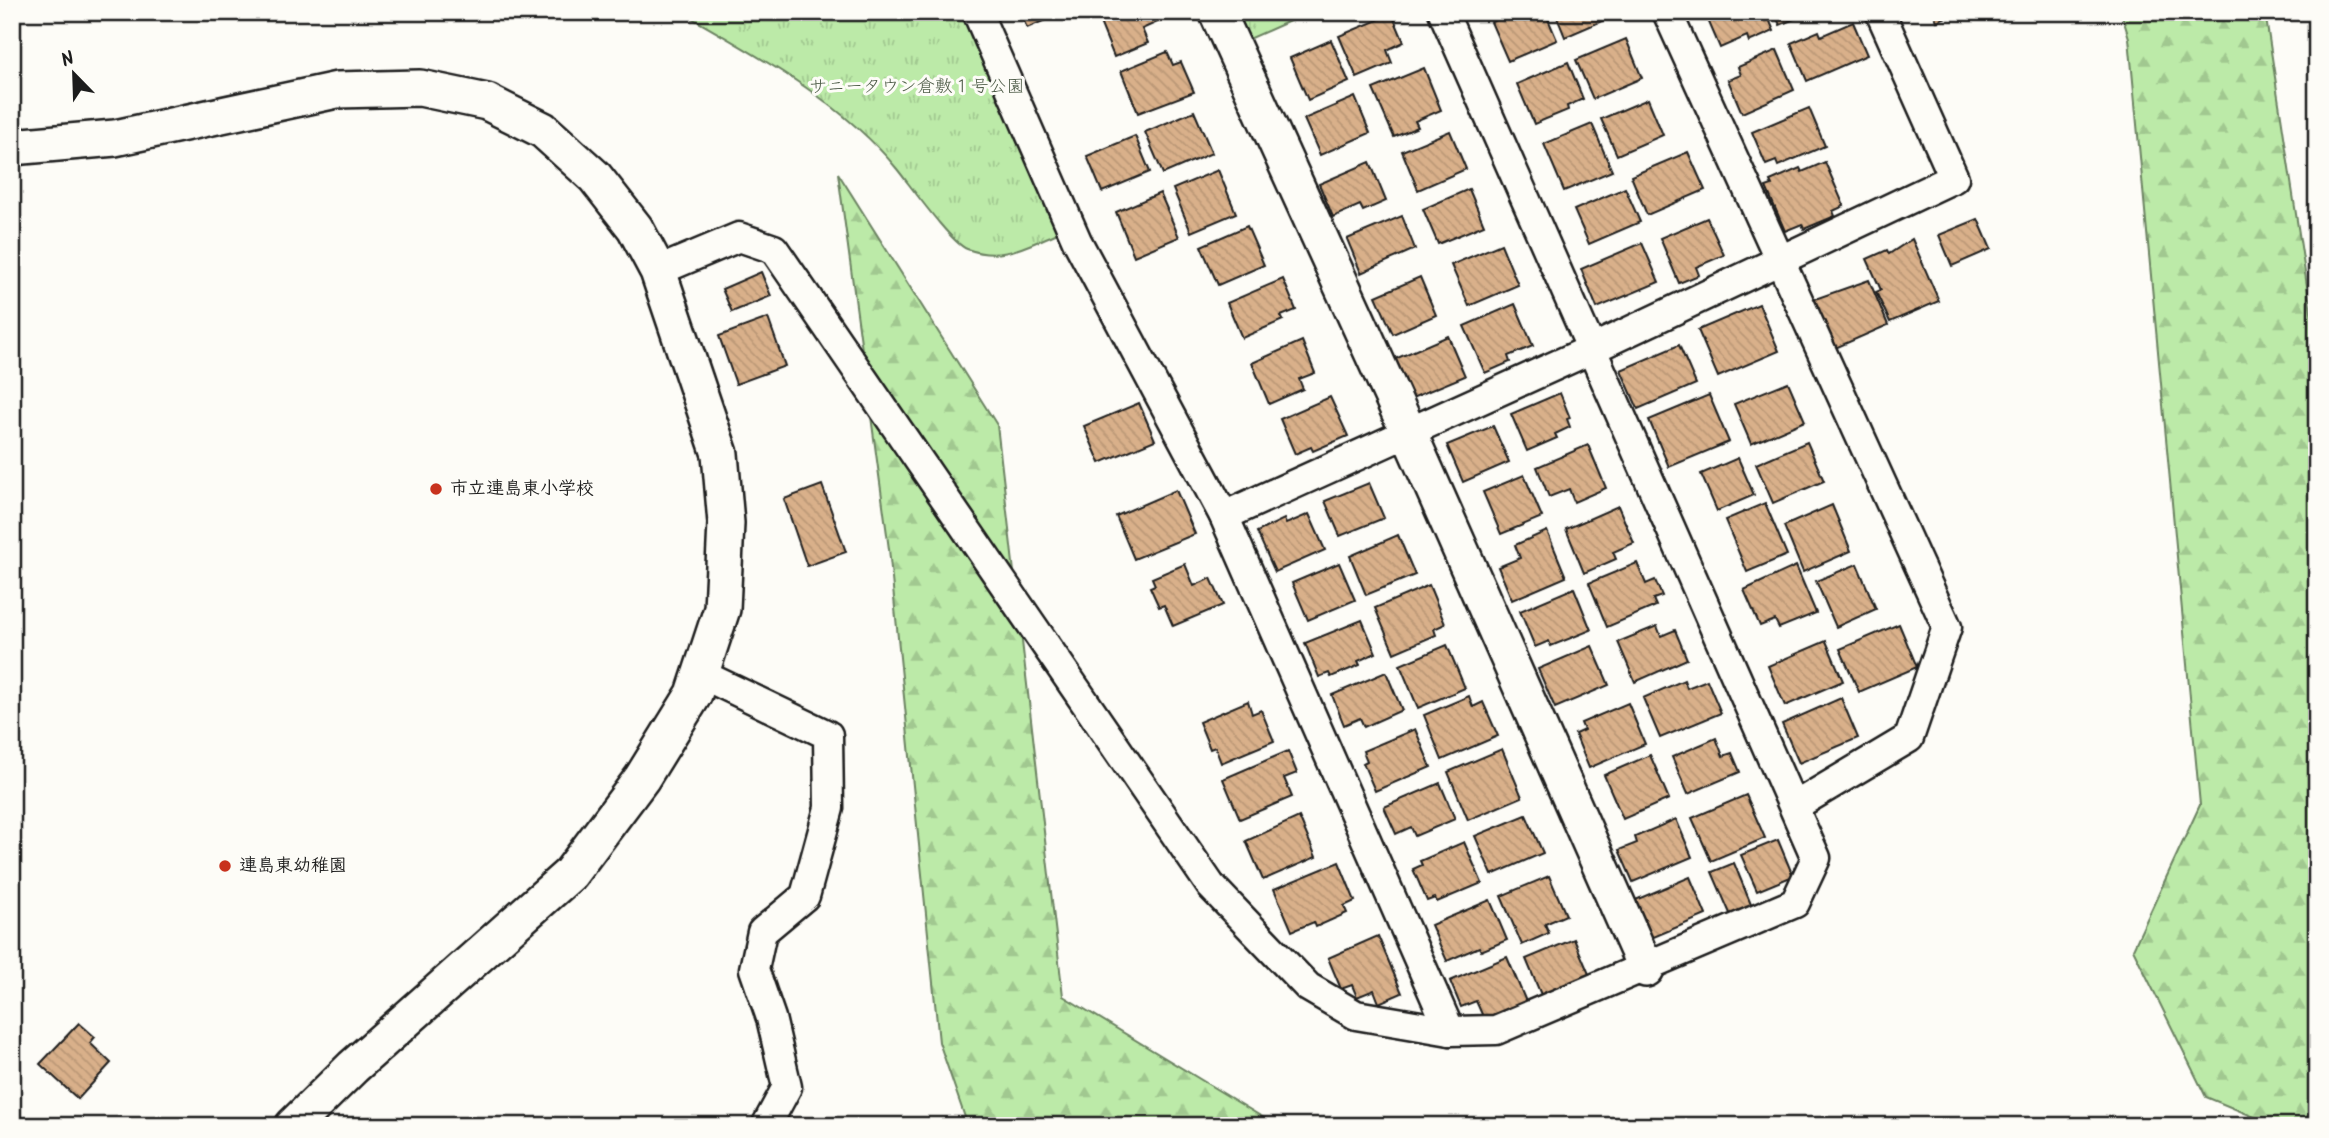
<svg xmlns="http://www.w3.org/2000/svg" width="2329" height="1138" viewBox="0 0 2329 1138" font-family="Kalam,'Klee One',sans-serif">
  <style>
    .forest { fill: url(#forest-firs); stroke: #6c8362; stroke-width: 2 }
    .park { fill: url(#park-tufts); stroke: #6c8362; stroke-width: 2 }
    .building { fill: url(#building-back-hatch); stroke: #1c1c1c; stroke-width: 2 }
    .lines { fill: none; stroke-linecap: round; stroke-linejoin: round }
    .minor-casing { stroke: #1c1c1c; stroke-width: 33 }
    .tertiary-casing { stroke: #1c1c1c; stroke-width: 40 }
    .minor { stroke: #fdfcf7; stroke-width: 28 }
    .tertiary { stroke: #fdfcf7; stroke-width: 35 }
    .poi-dot { fill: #c8321e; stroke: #fdfcf7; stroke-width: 2.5 }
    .labels { text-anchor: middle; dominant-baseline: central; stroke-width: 6; stroke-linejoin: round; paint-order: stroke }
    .park-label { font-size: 18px; fill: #4c5a46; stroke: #fdfcf7 }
    .poi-label { font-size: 18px; font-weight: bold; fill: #1c1c1c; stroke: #fdfcf7; text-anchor: start }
  </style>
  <defs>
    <pattern id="forest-firs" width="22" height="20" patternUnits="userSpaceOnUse" patternTransform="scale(1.75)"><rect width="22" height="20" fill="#bceaa8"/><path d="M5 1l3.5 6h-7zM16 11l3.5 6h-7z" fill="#a1c890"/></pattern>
    <pattern id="park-tufts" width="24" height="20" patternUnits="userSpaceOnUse" patternTransform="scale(1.75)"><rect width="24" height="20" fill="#bceaa8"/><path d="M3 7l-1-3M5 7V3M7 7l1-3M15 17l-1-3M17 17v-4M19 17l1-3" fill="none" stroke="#a1c890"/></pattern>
    <pattern id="building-back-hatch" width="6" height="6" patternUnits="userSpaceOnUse" patternTransform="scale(1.75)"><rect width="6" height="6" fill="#d9b08a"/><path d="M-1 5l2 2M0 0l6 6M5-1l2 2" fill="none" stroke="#ba9776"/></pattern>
  </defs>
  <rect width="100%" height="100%" fill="#fdfcf7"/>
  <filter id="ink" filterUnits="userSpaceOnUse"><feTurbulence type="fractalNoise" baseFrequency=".0143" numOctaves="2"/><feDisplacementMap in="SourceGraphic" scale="14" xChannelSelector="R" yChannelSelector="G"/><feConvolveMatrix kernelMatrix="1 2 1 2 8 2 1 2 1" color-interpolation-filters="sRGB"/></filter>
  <g filter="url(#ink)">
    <g class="forest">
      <polygon points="2121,12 2265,12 2317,351 2317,1126 2276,1126 2206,1097 2133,949 2200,805 2129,38"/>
      <polygon points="838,173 997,425 1063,996 1277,1126 968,1126 939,1042 889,549"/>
    </g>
    <g class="park">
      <path d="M681,12H961L1058,233C1025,246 1002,262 967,249C951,243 910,185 897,169C842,101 756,55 681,12Z"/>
      <polygon points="1235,12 1310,12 1247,40"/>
    </g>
    <g class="building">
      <polygon points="1020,12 1064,12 1027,28"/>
      <polygon points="1103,12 1157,12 1160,21 1142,29 1148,43 1114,57 1097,15"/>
      <polygon points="1514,12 1545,12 1557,40 1508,61 1491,22"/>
      <polygon points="1555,12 1615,12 1616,15 1565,37"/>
      <polygon points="1766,12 1774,31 1749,42 1747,36 1720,48 1705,13"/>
      <polygon points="1774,12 1811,12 1780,25"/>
      <polygon points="1933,12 1958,12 1937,21"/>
      <polygon points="1392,14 1404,42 1387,50 1392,63 1357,78 1339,36"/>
      <polygon points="1853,22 1867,55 1807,81 1791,43 1819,31 1821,36"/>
      <polygon points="1626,39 1642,78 1593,99 1576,60"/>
      <polygon points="1331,40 1349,82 1308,100 1290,58"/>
      <polygon points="1777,50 1794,90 1742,113 1728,80 1741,75 1738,67"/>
      <polygon points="1167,52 1173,65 1181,62 1194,92 1138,113 1121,71"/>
      <polygon points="1568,62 1583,99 1567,106 1568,110 1534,124 1517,84"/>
      <polygon points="1424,68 1441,110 1415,121 1418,127 1394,137 1373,89"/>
      <polygon points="1355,97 1370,133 1320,155 1304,119"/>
      <polygon points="1648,99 1663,135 1617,155 1601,119"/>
      <polygon points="1809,108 1825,146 1778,166 1776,161 1766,165 1752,132"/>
      <polygon points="1194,111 1212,153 1163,174 1145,132"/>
      <polygon points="1592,124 1612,171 1564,191 1544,144"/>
      <polygon points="1450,131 1466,169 1418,190 1402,151"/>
      <polygon points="1135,136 1150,172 1102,192 1087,156"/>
      <polygon points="1688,152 1705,190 1647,215 1631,176"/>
      <polygon points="1370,162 1386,201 1363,211 1360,205 1333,217 1319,184"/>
      <polygon points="1825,162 1844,206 1833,211 1835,216 1804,229 1802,224 1785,231 1766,187 1772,185 1770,181 1800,168 1802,172"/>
      <polygon points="1218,170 1236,213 1191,232 1173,189"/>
      <polygon points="1625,188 1640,222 1589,244 1574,210"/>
      <polygon points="1469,189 1484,225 1438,244 1423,209"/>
      <polygon points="1160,193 1179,237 1134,256 1116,212"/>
      <polygon points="1402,216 1415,249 1361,273 1347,239"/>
      <polygon points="1707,218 1724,255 1696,267 1699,275 1679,283 1660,238"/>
      <polygon points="1978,219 1991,249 1952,266 1939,235"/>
      <polygon points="1247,226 1264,265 1218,285 1201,246"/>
      <polygon points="1912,239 1939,301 1890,322 1876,292 1881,290 1867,259 1887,250 1889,254"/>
      <polygon points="1642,243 1659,282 1597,308 1581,269"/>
      <polygon points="1501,244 1518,285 1469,306 1451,265"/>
      <polygon points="761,272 771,296 732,312 722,289"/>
      <polygon points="1420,277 1436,315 1393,334 1376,296"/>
      <polygon points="1283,279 1296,310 1281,316 1283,320 1242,338 1227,303"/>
      <polygon points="1869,280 1888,325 1833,349 1812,300"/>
      <polygon points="1515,304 1533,346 1508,356 1510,362 1485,373 1464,326"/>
      <polygon points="1759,304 1779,351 1718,377 1698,330"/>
      <polygon points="768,318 785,366 736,384 719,336"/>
      <polygon points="1448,336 1465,376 1412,398 1395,359"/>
      <polygon points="1302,341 1315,373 1299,379 1303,389 1269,404 1252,363"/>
      <polygon points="1679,345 1696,384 1638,409 1621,370"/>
      <polygon points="1788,382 1805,421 1751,444 1734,404"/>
      <polygon points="1560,393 1570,418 1567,419 1570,427 1555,434 1557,438 1527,451 1511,414"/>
      <polygon points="1709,395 1729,442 1669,467 1649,420"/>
      <polygon points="1330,397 1348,436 1313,451 1311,447 1295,454 1280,419"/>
      <polygon points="1139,403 1155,440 1100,463 1084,426"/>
      <polygon points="1493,426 1509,462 1463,482 1447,445"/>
      <polygon points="1807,442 1824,481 1773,503 1756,464"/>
      <polygon points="1588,445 1606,488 1574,502 1569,489 1549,497 1537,467"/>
      <polygon points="1738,458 1754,495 1717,511 1701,474"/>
      <polygon points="1524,475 1542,517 1501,534 1483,492"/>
      <polygon points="1369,483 1384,518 1340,536 1325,501"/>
      <polygon points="822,485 846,552 807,566 784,499"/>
      <polygon points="1176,490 1195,534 1134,559 1116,516"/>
      <polygon points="1765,503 1787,555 1747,572 1725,520"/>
      <polygon points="1832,505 1851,551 1803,572 1784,526"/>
      <polygon points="1618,506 1634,543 1613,552 1616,559 1584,573 1566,529"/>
      <polygon points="1309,514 1325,550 1275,572 1257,532 1284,519 1286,524"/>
      <polygon points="1547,531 1566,577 1512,600 1498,567 1520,558 1515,545"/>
      <polygon points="1398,535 1415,575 1366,595 1350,556"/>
      <polygon points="1339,563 1355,600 1308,620 1292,583"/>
      <polygon points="1637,563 1646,584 1655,580 1662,596 1653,599 1656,606 1607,627 1589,583"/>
      <polygon points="1185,564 1194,586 1211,578 1223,605 1173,626 1164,605 1159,607 1150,587 1155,585 1152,578"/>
      <polygon points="1857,564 1876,609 1836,627 1816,581"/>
      <polygon points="1796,566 1816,613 1779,628 1775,620 1760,626 1744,590"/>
      <polygon points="1429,585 1445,624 1434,629 1436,635 1394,653 1375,608"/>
      <polygon points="1574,588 1591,630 1551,646 1549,641 1535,647 1520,611"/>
      <polygon points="1362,620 1376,653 1358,661 1360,665 1331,677 1329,673 1319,677 1305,643"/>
      <polygon points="1899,624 1917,667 1859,692 1840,649"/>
      <polygon points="1657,626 1661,636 1675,630 1687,659 1635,682 1618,642"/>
      <polygon points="1826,641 1843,681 1785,706 1768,666"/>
      <polygon points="1447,645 1465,688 1418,708 1400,665"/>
      <polygon points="1592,646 1609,685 1555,708 1538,669"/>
      <polygon points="1386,672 1402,710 1364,727 1360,718 1344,725 1332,695"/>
      <polygon points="1684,680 1687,688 1707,680 1721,713 1660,738 1643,698"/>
      <polygon points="1469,696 1473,707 1483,702 1498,736 1442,760 1424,715"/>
      <polygon points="1841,698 1858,738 1799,763 1782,724"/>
      <polygon points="1248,701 1252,714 1261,710 1274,741 1221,763 1215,747 1210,749 1199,722"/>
      <polygon points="1628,703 1645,744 1589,768 1575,734 1584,730 1581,723"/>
      <polygon points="1415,729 1431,767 1375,791 1363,763 1367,761 1363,751"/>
      <polygon points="1716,738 1723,756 1732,753 1740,772 1688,794 1672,757"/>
      <polygon points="1502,749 1522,797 1468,820 1448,772"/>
      <polygon points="1288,751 1297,773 1284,778 1292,797 1240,819 1223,779"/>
      <polygon points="1650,755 1669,799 1623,819 1604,775"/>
      <polygon points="1440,783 1455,819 1415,836 1411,827 1396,834 1384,807"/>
      <polygon points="1746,795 1765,838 1711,861 1692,818"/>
      <polygon points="1526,815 1543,853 1492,875 1475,836"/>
      <polygon points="1299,817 1316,857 1263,880 1246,841"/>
      <polygon points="1676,819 1692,857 1633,882 1619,850 1637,843 1635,837"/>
      <polygon points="1778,840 1793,876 1757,891 1741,855"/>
      <polygon points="1464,842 1482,883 1437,902 1435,898 1427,901 1413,869 1422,865 1420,861"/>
      <polygon points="1339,862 1355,901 1344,906 1347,913 1316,927 1314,922 1292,931 1274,889"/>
      <polygon points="1734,863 1752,907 1731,916 1712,872"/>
      <polygon points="1549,876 1566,915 1545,924 1549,933 1522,945 1501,896"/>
      <polygon points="1690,877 1706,915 1649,939 1633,901"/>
      <polygon points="1490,900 1507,940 1481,951 1479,947 1447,961 1431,925"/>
      <polygon points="1378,936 1402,993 1379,1003 1374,990 1357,997 1352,985 1341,989 1328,958"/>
      <polygon points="1574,939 1592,981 1544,1002 1526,959"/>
      <polygon points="1507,957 1527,1004 1485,1021 1476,1001 1461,1007 1450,981"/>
      <polygon points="79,1023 95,1037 90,1043 111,1063 78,1099 40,1064"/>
    </g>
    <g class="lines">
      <defs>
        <g id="minor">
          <polyline points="977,12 1077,241 1224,516 1450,1031"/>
          <polyline points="1667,12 1947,627 1909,738 1795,806"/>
          <polyline points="658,271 739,237 774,249 1211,886 1308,987 1356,1015 1450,1031 1496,1030 1795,903 1816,858 1443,12"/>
          <polyline points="1224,516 1592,349 1954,178 1880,12"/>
          <polyline points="701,674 828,735 829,808 805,896 762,932 754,969 771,1018 787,1087 766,1126"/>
        </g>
        <g id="tertiary">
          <polyline points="1217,12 1408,431 1646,969"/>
          <polyline points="12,147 115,138 337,90 420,88 487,102 543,130 595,177 635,228 658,271 720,454 726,523 722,609 694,694 642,778 570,874 353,1067 293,1126"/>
        </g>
      </defs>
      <use href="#minor" class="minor-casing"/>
      <use href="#tertiary" class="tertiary-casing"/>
      <use href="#minor" class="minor"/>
      <use href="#tertiary" class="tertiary"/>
    </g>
  </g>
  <g class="poi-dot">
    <circle cx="436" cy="489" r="7"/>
    <circle cx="225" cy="866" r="7"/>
  </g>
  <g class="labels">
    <g class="park-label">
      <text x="917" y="87">サニータウン倉敷１号公園</text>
    </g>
    <g class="poi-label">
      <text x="450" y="489">市立連島東小学校</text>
      <text x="239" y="866">連島東幼稚園</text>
    </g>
  </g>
  <rect width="2329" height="1138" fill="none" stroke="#fdfcf7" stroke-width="42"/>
  <rect x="21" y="21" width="2287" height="1096" fill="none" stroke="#1c1c1c" stroke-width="2.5" filter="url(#ink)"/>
  <g transform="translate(74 74) rotate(337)" stroke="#fdfcf7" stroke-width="5" paint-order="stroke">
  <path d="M0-5L12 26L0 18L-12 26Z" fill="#1c1c1c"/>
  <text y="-10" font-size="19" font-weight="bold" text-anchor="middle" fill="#1c1c1c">N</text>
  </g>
</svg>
